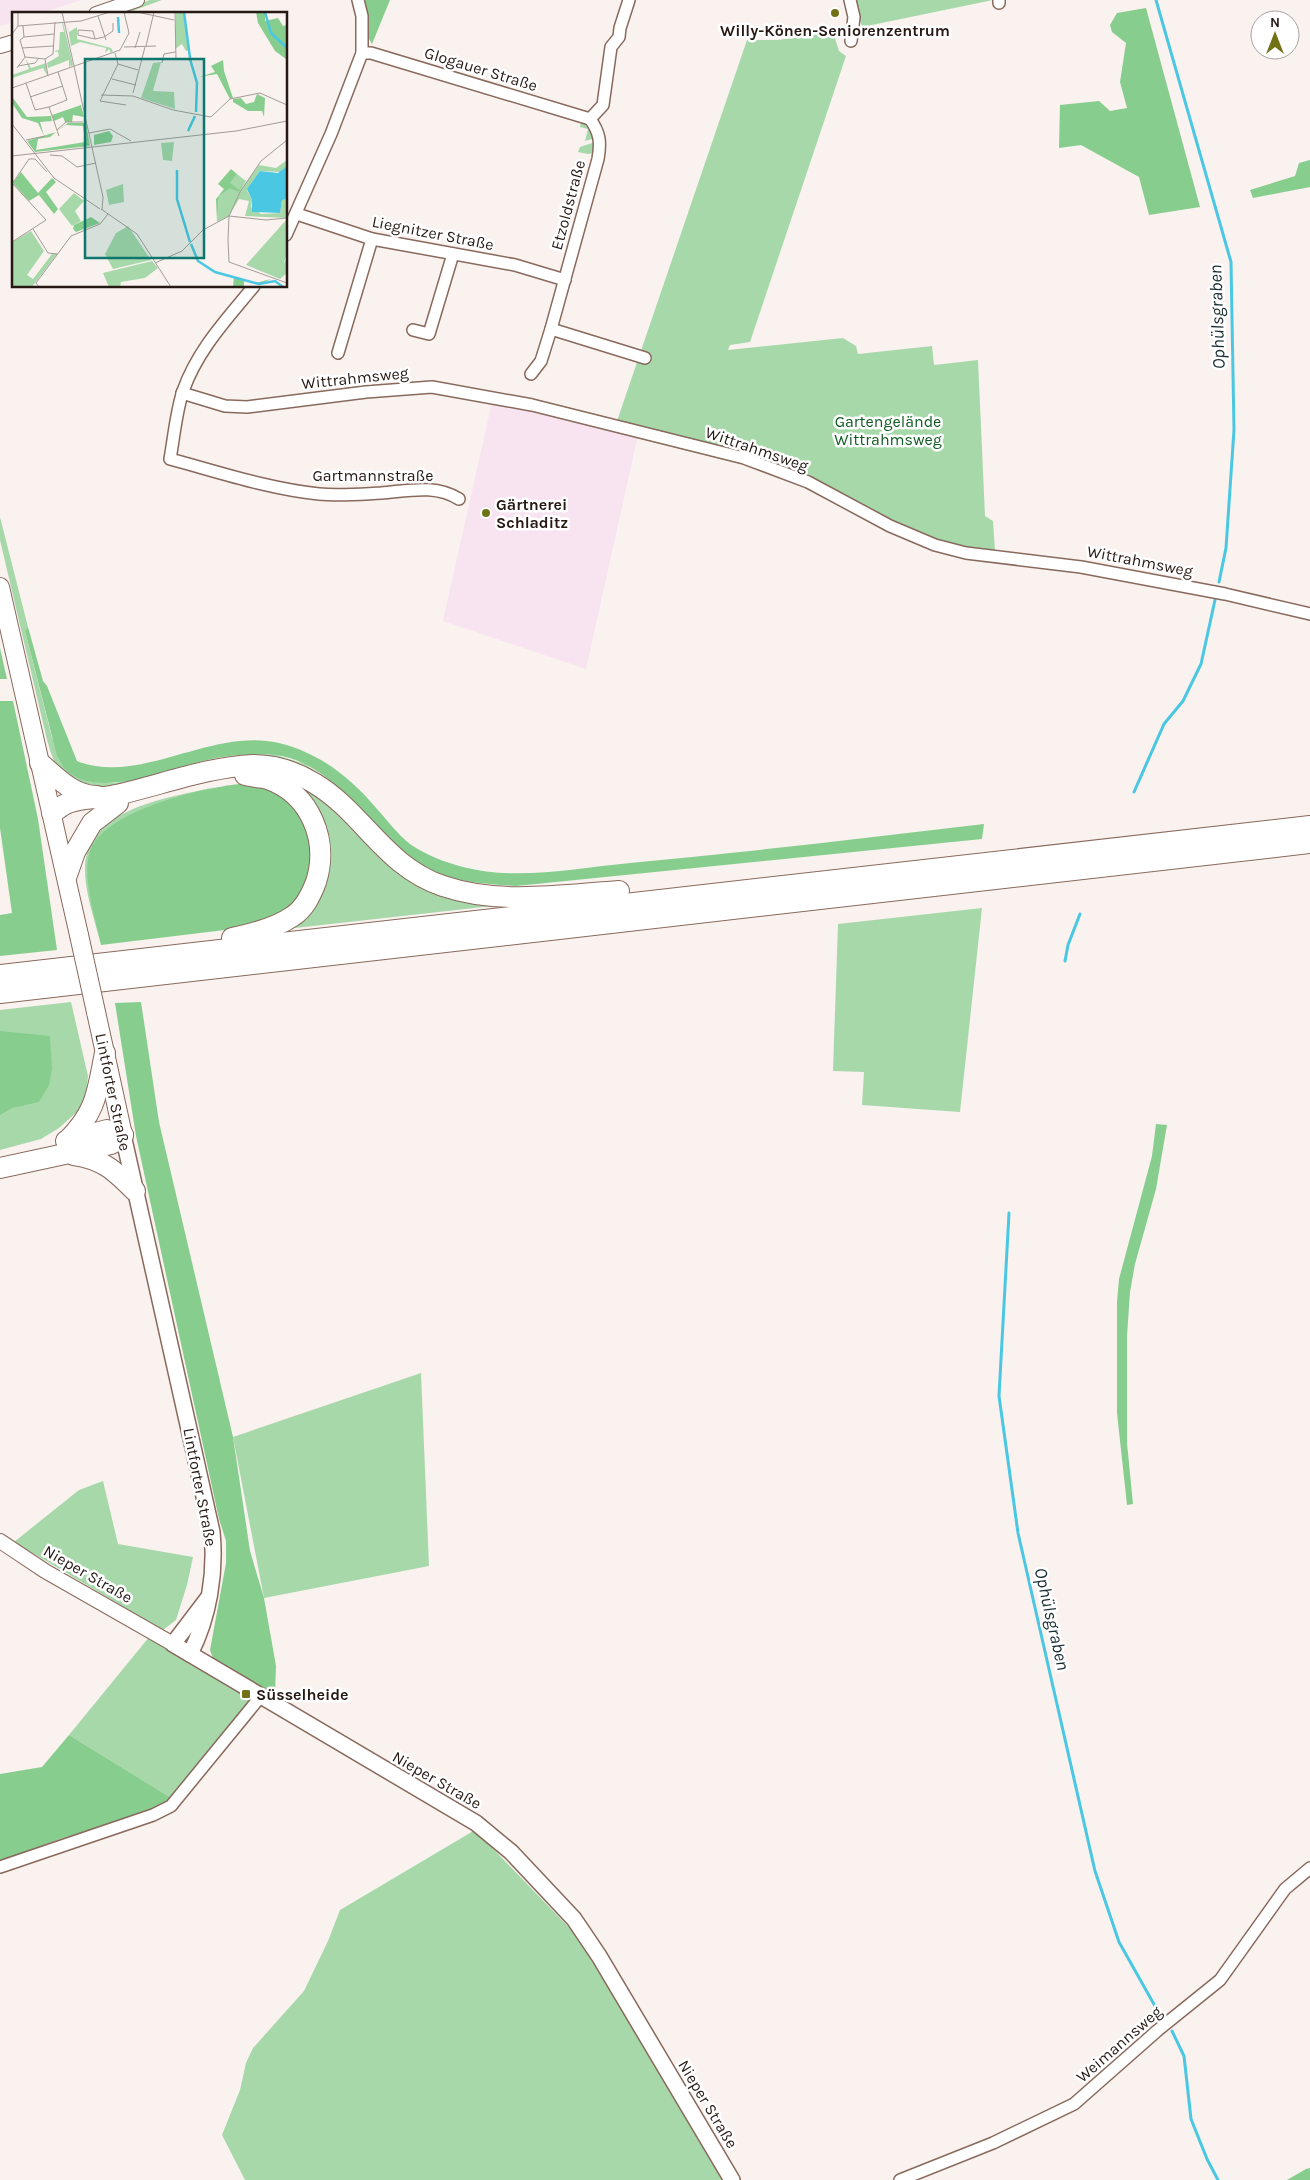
<svg xmlns="http://www.w3.org/2000/svg" width="1310" height="2180" font-family="Karla,sans-serif">
  <rect width="100%" height="100%" fill="#f9f2ef"/>
  <g fill="#f8e3f1">
    <polygon points="0,0 81,0 39,14 14,14 14,22 0,26"/>
    <polygon points="492,402 528,408 638,435 586,669 443,621"/>
  </g>
  <g fill="#a7d8aa">
    <polygon points="150,0 162,0 124,14 110,14"/>
    <polygon points="855,0 993,0 862,27"/>
    <polygon points="833,32 839,51 846,56 750,342 730,345 728,350 843,338 856,346 858,354 932,346 934,365 978,360 985,516 993,521 995,551 946,544 926,536 863,507 810,479 617,421 747,40 778,40"/>
    <polygon points="581,122 589,126 596,138 585,141 588,129 580,127"/>
    <polygon points="595,142 594,153 588,154 578,152 580,147"/>
    <path d="M0,517L28,627L25,631L52,738L76,777L93,782L115,783L209,760L247,754L276,755L305,764L330,781L354,803L308,770L108,787C92,786 72,782 60,770C53,763 50,749 47,740L0,540Z"/>
    <polygon points="255,768 312,786 382,852 501,905 277,930"/>
    <path d="M215,787L157,804L90,851L88,881L101,945C95,920 84,892 85,866C89,807 169,798 215,787Z"/>
    <polygon points="982,908 960,1112 862,1105 864,1072 833,1071 838,924"/>
    <polygon points="71,1002 88,1076 86,1093 78,1111 59,1128 41,1139 0,1150 0,1010"/>
    <polygon points="421,1373 429,1566 264,1598 233,1437"/>
    <polygon points="103,1481 118,1544 193,1557 187,1585 176,1620 163,1630 14,1542 79,1490"/>
    <polygon points="150,1636 251,1698 249,1704 173,1799 69,1735"/>
    <polygon points="475,1830 584,1943 726,2180 245,2180 222,2135 240,2090 246,2063 253,2048 304,1991 328,1941 340,1910"/>
  </g>
  <g fill="#87cd8e">
    <polygon points="365,0 390,0 372,44 369,39"/>
    <polygon points="1146,8 1200,207 1149,215 1139,177 1081,145 1059,148 1060,105 1099,101 1110,111 1127,108 1120,82 1126,43 1112,32 1110,25 1117,13"/>
    <polygon points="1310,160 1310,187 1253,198 1250,190 1295,176 1299,163"/>
    <path d="M28,627L43,681L47,686L77,761C140,786 211,727 279,743C320,753 351,778 377,809C387,820 398,835 410,844C426,855 444,862 463,867C516,881 576,868 630,863C748,852 866,838 984,824L982,839L516,886C488,884 458,883 432,870C375,843 341,763 275,755C253,753 229,755 207,760C171,769 95,801 65,769C62,766 60,760 57,756L25,631Z"/>
    <polygon points="0,648 7,679 0,679"/>
    <polygon points="0,701 13,701 38,819 57,950 0,956 0,915 12,913 0,828"/>
    <path d="M239,784L264,787L283,796L299,810L314,845L305,890L289,908L269,921L233,929L101,945C96,920 81,875 90,851C104,811 201,788 239,784Z"/>
    <polygon points="141,1002 159,1122 233,1437 250,1551 264,1598 276,1666 275,1695 214,1661 210,1650 226,1563 226,1541 219,1519 136,1136 115,1003"/>
    <polygon points="0,1031 50,1036 52,1069 49,1085 39,1102 12,1108 0,1115"/>
    <polygon points="1156,1124 1167,1125 1156,1189 1135,1264 1130,1292 1127,1336 1127,1443 1133,1504 1127,1505 1117,1413 1117,1302 1119,1279 1152,1156"/>
    <polygon points="69,1735 173,1799 152,1811 63,1838 0,1861 0,1774 42,1767"/>
    <polygon points="1310,2168 1310,2180 1287,2180 1306,2169"/>
  </g>
  <g fill="none" stroke-linecap="round" stroke-linejoin="round">
    <g stroke="#4ac7e2" stroke-width="3">
      <polyline points="1156,0 1231,262 1234,430 1226,548 1219,582"/>
      <polyline points="1134,792 1164,724 1183,701 1201,664 1215,600"/>
      <polyline points="1065,961 1068,945 1080,914"/>
      <polyline points="1009,1213 999,1396 1018,1533 1095,1871 1119,1942 1160,2015"/>
      <polyline points="1172,2031 1184,2056 1191,2119 1207,2159 1218,2180"/>
    </g>
    <defs>
      <g id="minor">
        <polyline points="850,0 854,17 851,41"/>
        <polyline points="999,0 999,3"/>
        <polyline points="362,53 371,53 590,119"/>
        <polyline points="590,119 603,105 611,47 619,37 620,28 629,0"/>
        <polyline points="297,214 372,239 515,265 565,280"/>
        <polyline points="286,235 331,134 362,53 362,16 358,0"/>
        <path d="M254,286C227,319 198,349 183,391C176,412 174,437 170,459C219,472 269,489 319,494C340,496 361,494 381,493C408,491 435,484 459,499"/>
        <polyline points="551,329 645,358"/>
        <polyline points="413,330 429,334 453,254"/>
        <polyline points="338,353 372,239"/>
        <path d="M531,374L541,361L551,329L598,159C601,142 600,133 590,119"/>
        <polyline points="182,393 225,406 247,407 366,392 432,387 532,405 744,458 808,482 890,526 935,545 966,553 1081,567 1225,594 1310,614"/>
        <polyline points="0,1867 153,1815 171,1806 261,1696"/>
        <polyline points="900,2180 993,2143 1074,2104 1158,2030 1220,1980 1285,1889 1310,1868"/>
      </g>
      <g id="tertiary">
        <polyline points="96,14 137,0"/>
        <polyline points="0,46 14,42"/>
        <polyline points="0,1541 45,1571 173,1644"/>
      </g>
      <g id="secondary">
        <path d="M123,1135L212,1532C216,1573 209,1617 190,1654"/>
        <polyline points="208,1598 173,1644 476,1823 511,1852 574,1919 599,1956 732,2180"/>
      </g>
      <g id="primary">
        <polyline points="0,587 79,935"/>
        <polyline points="96,1012 123,1135"/>
      </g>
      <g id="motorway">
        <path d="M40,763C57,778 74,796 97,796"/>
        <path d="M52,813C57,810 62,805 68,803C82,797 101,799 116,795C161,785 207,767 253,765C274,765 296,772 314,783C363,812 384,866 443,886C499,905 561,895 619,891"/>
        <polyline points="67,875 75,852 92,823 118,803"/>
        <path d="M232,938C252,934 276,928 293,916C305,908 311,895 316,882C329,841 311,794 268,779C261,777 252,777 245,775"/>
        <polyline points="0,975 1310,826"/>
        <polyline points="0,993 1310,843"/>
        <polyline points="66,1141 107,1130 123,1135"/>
        <path d="M67,1141C97,1111 97,1092 105,1053"/>
        <path d="M74,1155C103,1159 115,1171 135,1191"/>
        <polyline points="0,1168 111,1144 123,1135"/>
      </g>
    </defs>
    <use href="#minor" stroke="#89695c" stroke-width="14"/>
    <use href="#tertiary" stroke="#89695c" stroke-width="16"/>
    <use href="#secondary" stroke="#89695c" stroke-width="18"/>
    <use href="#primary" stroke="#89695c" stroke-width="20"/>
    <use href="#motorway" stroke="#89695c" stroke-width="22"/>
    <use href="#minor" stroke="#fff" stroke-width="11"/>
    <use href="#tertiary" stroke="#fff" stroke-width="14"/>
    <use href="#secondary" stroke="#fff" stroke-width="15"/>
    <use href="#primary" stroke="#fff" stroke-width="18"/>
    <use href="#motorway" stroke="#fff" stroke-width="20"/>
    <defs>
      <polyline id="primary-bridge" points="79,935 96,1012"/>
    </defs>
    <use href="#primary-bridge" stroke="#89695c" stroke-width="20" stroke-linecap="butt"/>
    <use href="#primary-bridge" stroke="#fff" stroke-width="18"/>
  </g>
  <g fill="#717115" stroke="#fff" stroke-width="2">
    <circle cx="835" cy="13" r="5"/>
    <circle cx="486" cy="513" r="5"/>
    <rect x="241" y="1689" width="10" height="10" rx="2.5"/>
  </g>
  <g text-anchor="middle" dominant-baseline="central" stroke-width="5" stroke-linejoin="round" paint-order="stroke">
    <g font-size="16" font-weight="bold" fill="#261914" stroke="#fff" text-anchor="start">
      <text x="835" y="30" text-anchor="middle">Willy-Könen-Seniorenzentrum</text>
      <text x="496" y="504">Gärtnerei<tspan x="496" dy="18">Schladitz</tspan></text>
      <text x="256" y="1694">Süsselheide</text>
    </g>
    <g font-size="16" fill="#261914" stroke="#fff">
      <text transform="translate(481 69) rotate(17)">Glogauer Straße</text>
      <text transform="translate(568 205) rotate(-75)">Etzoldstraße</text>
      <text transform="translate(433 233) rotate(11)">Liegnitzer Straße</text>
      <text transform="translate(355 378) rotate(-6)">Wittrahmsweg</text>
      <text transform="translate(757 449) rotate(19)">Wittrahmsweg</text>
      <text x="373" y="475">Gartmannstraße</text>
      <text transform="translate(1140 561) rotate(11)">Wittrahmsweg</text>
      <text transform="translate(113 1092) rotate(78)">Lintforter Straße</text>
      <text transform="translate(200 1487) rotate(79)">Lintforter Straße</text>
      <text transform="translate(88 1574) rotate(30)">Nieper Straße</text>
      <text transform="translate(437 1780) rotate(30)">Nieper Straße</text>
      <text transform="translate(1119 2044) rotate(-41)">Weimannsweg</text>
      <text transform="translate(708 2104) rotate(59)">Nieper Straße</text>
    </g>
    <g font-size="16" fill="#115c22" stroke="#fff">
      <text x="888" y="421">Gartengelände<tspan x="888" dy="18">Wittrahmsweg</tspan></text>
    </g>
    <g font-size="18" font-style="italic" fill="#192e33" stroke="#fff">
      <text transform="translate(1217 317) rotate(-92)">Ophülsgraben</text>
      <text transform="translate(1052 1619) rotate(77)">Ophülsgraben</text>
    </g>
  </g>
  <g transform="translate(12 12)">
    <rect width="275" height="275" fill="#f9f2ef"/>
    <path d="M164,0H172L177,38L174,39L170,32L163,37ZM55,10L57,20L65,15V27L99,36L101,39L99,41L97,37L93,41L94,36L68,30L59,34ZM50,11H51L61,53L57,55V48L36,56L35,51L47,44L46,40L42,39L47,38L48,20H52ZM13,46L19,56L34,51L35,63L31,56L0,66V63L17,57ZM149,50L141,79L162,80L163,97L129,86L141,51ZM162,130L160,149L151,148L149,131ZM275,148V154L268,160L248,159L235,178L240,188L239,195L249,202L268,201L270,188L275,187V206L233,204L237,189L227,187L217,204L205,210L207,184L218,175L227,180L247,153L264,156ZM225,162L234,169L227,179L217,171ZM111,172L112,190L97,193L94,178ZM62,181L72,189L63,199L69,209L60,214L47,197ZM275,207V241L272,251L275,247V261L268,267L234,253ZM116,214L139,248L101,257L93,242L104,221ZM19,219L32,239L15,263L21,267L40,242H45L20,275H0V230ZM140,249L146,256L133,266L109,270L108,275H97L91,261Z" fill="#a7d8aa"/>
    <path d="M244,0H253V9L266,6L271,14L275,13L274,47L263,39L246,11ZM211,48L212,59L221,86L218,87L205,62L187,65L203,60L199,54ZM245,82L253,86L252,105L250,99H236L221,90V87L229,86L234,92L242,90ZM1,86L15,105L39,104L40,109L28,110L32,124L26,111L10,106L0,91ZM69,93L72,105L61,103L60,110H53L51,105L42,109L40,103ZM56,111H74L78,134L23,140L15,129L44,120L38,125L26,127L24,138L73,130L71,114L54,113L45,119ZM97,119L101,124L99,130L82,133V123ZM219,157L225,162L218,171L227,178L234,169L227,180L218,176L207,184L205,210L204,187L212,177L206,172ZM9,160L26,181L40,166L44,170L34,180L46,197L42,202L27,183L17,189L1,171ZM79,205L88,211L64,220L61,217L62,213ZM222,265L244,271L259,267L249,272L232,268V275H221Z" fill="#87cd8e"/>
    <path d="M275,154V187L270,188L268,201L240,200V188L235,177L248,159L266,161Z" fill="#4ac7e2"/>
    <path fill="none" stroke="#4ac7e2" stroke-width="2.5" d="M172,0L178,46M253,0L259,21L275,36M106,5L107,21M178,47L185,71L184,100M176,119L183,104M165,158V187L178,230M179,232L186,249L203,260L247,272L263,269L271,275"/>
    <path fill="none" stroke="#a59b97" stroke-width="1" d="M50,0L91,185L90,198M125,0L162,8M163,0L164,47M86,4L94,28M6,14L69,9L98,0M11,14L12,25L8,28L13,45M0,22L6,14V0M12,25L42,22M92,25L101,19V11M83,27L81,19L66,18V23L83,27L92,25M134,34L142,0M112,35L144,34M10,36L41,34M123,36L128,20M103,41L106,52L88,89L114,93M33,47L41,42L43,10M150,51L152,42L163,40M106,52L126,58M6,54L23,51L27,46M5,56L13,45L33,47L36,64M100,67L124,73M14,71L23,98L37,95L55,88L46,60M0,76L108,38L117,21L112,0M121,81L133,35M89,83L121,84L161,98L199,105L218,87L248,81L275,93M18,85L51,74M37,95L47,124M0,112L42,166L88,197M45,118L54,110H71M77,121L98,117L119,129M14,128L33,124M38,143L50,144L65,155L84,151M0,144L224,119L275,109M0,172L17,147H23L35,160M89,197L125,222L159,275M275,206L254,208L217,204L216,228L217,250L275,271M21,217L36,241L46,242M0,230L34,208L0,171M143,251L170,239L191,218L217,204L228,180L249,149L275,128M27,275L24,271L59,224L88,212L96,202"/>
    <path fill="#0f766e" fill-opacity="0.15" stroke="#0f766e" stroke-width="2.5" d="M73,47H192V246H73Z"/>
    <rect width="275" height="275" fill="none" stroke="#261914" stroke-width="2.5"/>
  </g>
  <g transform="translate(1275 35)"><circle r="24" fill="#ffffff" stroke="#a8a3a1"/>
  <path d="M0-4L9 19L0 12L-9 19Z" fill="#717115"/>
  <text y="-8" font-size="14" font-weight="bold" text-anchor="middle" fill="#261914">N</text>
  </g>
</svg>
